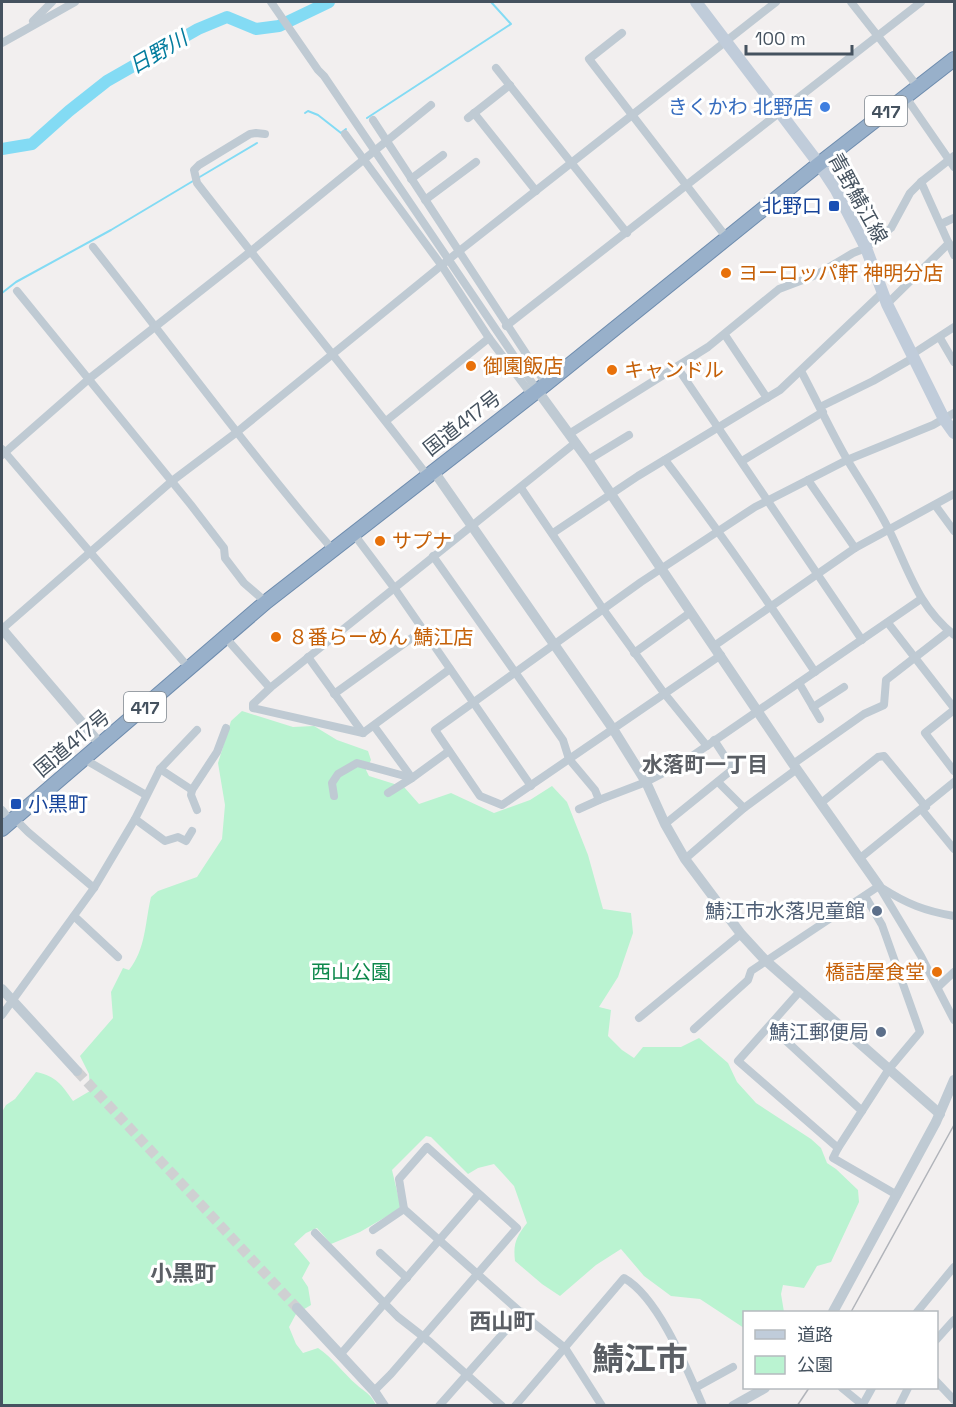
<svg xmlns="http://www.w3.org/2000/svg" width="956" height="1407" font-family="'Space Grotesk','Noto Sans JP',sans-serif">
  <rect width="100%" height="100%" fill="#f2efef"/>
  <path fill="#baf3d1" d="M242,711L293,727L314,726L337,740L368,751L371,760L366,770L369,776L404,787L419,804L451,793L494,813L530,800L552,786L567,802L588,855L603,909L631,913L633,933L618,977L599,1007L611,1010L608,1036L622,1050L634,1058L643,1047H681L699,1038L728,1063L737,1082L756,1103L811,1139L821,1148L827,1163L836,1169L858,1190L859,1202L831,1262L817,1266L804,1288L783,1285L781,1294L784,1312H744V1328L700,1299L671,1296L644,1276L621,1249L596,1265L560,1296L542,1284L515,1261C513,1244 516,1237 527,1223L514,1186L494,1164L478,1168L468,1174L431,1137L426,1136L392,1170L401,1208L360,1232L331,1244L317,1228L306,1233L294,1244L310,1263L302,1278L308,1287L311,1305L296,1314L289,1327L296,1344L303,1353L318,1348C333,1358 343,1373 357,1385C366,1393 370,1393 376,1405L2,1406V1112L6,1105L15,1099L36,1072C56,1076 62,1085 73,1101L90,1091L89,1074L80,1056L113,1018L111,992L123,968L129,970C146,949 145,922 151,897L158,891L197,877L222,839L225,805L218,763L231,721Z"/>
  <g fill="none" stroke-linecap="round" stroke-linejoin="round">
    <g stroke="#83dbf4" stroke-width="2">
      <polyline points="305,113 308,111 318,115 341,133 346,129"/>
      <polyline points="367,118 511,24 491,2"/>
      <polyline points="198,178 257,143"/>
      <polyline points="2,293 16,282 111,230 193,181"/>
    </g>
    <polyline stroke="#83dbf4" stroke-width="12" points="2,149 32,144 69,111 107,81 198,29 227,17 256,29 279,26 329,2"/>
    <polyline stroke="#cfd0d2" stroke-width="10" stroke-dasharray="10 5" stroke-linecap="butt" points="77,1071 297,1308"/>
    <defs>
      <polyline id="trunk" points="2,829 266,602 546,384 819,164 954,59"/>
    </defs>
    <use href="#trunk" stroke="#6e8cae" stroke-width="16"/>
    <g stroke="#bfcad3" stroke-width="8">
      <polyline points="271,2 318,70 324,76 537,390"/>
      <polyline points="851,2 918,87"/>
      <polyline points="33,21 52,2"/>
      <polyline points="622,33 589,59 727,238"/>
      <polyline points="2,43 75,2"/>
      <polyline points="496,68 627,233"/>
      <polyline points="905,96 954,167"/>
      <polyline points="474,113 536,191"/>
      <polyline points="468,118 510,85"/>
      <polyline points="373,120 546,384"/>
      <path d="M265,134L256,133L250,134L199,165L194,170L197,183C273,281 352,377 427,475"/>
      <polyline points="345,134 442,266 489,338 531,394"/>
      <polyline points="954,156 921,182 954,255"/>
      <polyline points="411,179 443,155"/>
      <polyline points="425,200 476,162"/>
      <polyline points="941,224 954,218"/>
      <path d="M93,247C173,348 249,452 333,550"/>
      <polyline points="17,291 191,505 224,548 225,558 244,583 266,602"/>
      <polyline points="887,304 949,243"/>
      <polyline points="506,326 921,2"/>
      <polyline points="725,335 767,398"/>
      <polyline points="940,338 954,362"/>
      <polyline points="911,355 954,327"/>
      <polyline points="677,367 862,640"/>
      <path d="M801,371C817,401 831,432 848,461C862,484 878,507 890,532C909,571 918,606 954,635"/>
      <polyline points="820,407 873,381 913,358"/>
      <polyline points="386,421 489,338"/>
      <polyline points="569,434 708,347 779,289 816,275 853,253 866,248 891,228 910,193 921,182"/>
      <polyline points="2,449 189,668"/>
      <polyline points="2,455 90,378 250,252 431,105"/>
      <polyline points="588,460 629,435"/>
      <path d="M665,460C718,529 767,600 815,672"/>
      <polyline points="742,461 823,412"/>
      <polyline points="808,480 855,548"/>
      <polyline points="521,488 603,609 664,693 707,746"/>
      <polyline points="935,505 954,531"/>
      <polyline points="353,533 395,589 531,786"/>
      <polyline points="553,533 638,476 780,390 882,293"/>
      <polyline points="433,556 563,740 569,759 595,790 599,800 646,782 679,765 921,599"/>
      <polyline points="888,623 954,708"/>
      <polyline points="2,629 172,481 237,432 458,252 776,2"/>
      <polyline points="225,637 270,688 575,443"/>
      <polyline points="714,646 855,548 954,494"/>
      <polyline points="634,653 691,612"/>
      <polyline points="721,655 502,805 480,796 435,730 641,582 755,507 847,460 933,425 954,413"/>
      <polyline points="308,657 363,733 450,669"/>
      <polyline points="799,683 820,719"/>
      <polyline points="270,688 253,704 253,708 363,733"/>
      <polyline points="334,694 423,630"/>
      <polyline points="813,707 844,687"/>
      <polyline points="954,710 925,733 954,771"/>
      <polyline points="374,726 412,778 449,751"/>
      <polyline points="84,759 146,795"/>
      <polyline points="793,764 864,714 884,705 886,680 949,631"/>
      <polyline points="160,769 192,790 217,752 226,728"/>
      <polyline points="718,782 744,808"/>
      <polyline points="192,790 191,795 197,810"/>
      <polyline points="334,796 332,783 338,774 357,763 412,778 388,793"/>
      <polyline points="821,803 878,757 884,756 926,807"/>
      <polyline points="579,809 599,800"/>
      <polyline points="2,810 11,821"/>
      <polyline points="922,810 954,849"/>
      <polyline points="14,818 28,832 94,888"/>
      <polyline points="135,819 165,841 178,837 186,841 192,831"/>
      <polyline points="665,824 733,769 714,740"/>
      <polyline points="685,859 744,808 797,769"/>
      <polyline points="859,859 954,782"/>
      <polyline points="879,886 921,956 954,1020"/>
      <path d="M882,888C907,904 925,911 954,916"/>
      <polyline points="865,896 882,925 920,1032 889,1069 838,1148 833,1158 897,1195"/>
      <polyline points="74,916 118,957"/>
      <polyline points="938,987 954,972"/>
      <polyline points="800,991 738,1061 838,1148"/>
      <polyline points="2,1015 94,888 135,819 160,769 197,730"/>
      <polyline points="639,1018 741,934"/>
      <polyline points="770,1026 862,1111"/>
      <polyline points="694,1029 748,980 751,971 879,886"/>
      <polyline points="404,1209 526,1317 565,1348 602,1406"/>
      <polyline points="373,1230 404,1209 399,1179 427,1147 517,1228 391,1374 374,1391"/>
      <polyline points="315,1233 398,1317 430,1342 502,1406"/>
      <polyline points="380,1253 407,1278"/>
      <polyline points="917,1312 954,1267"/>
      <polyline points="936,1340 954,1320"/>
      <polyline points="340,1355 478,1195"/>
      <polyline points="936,1381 954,1400"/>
      <polyline points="695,1388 733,1367"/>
      <polyline points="842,1388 864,1406"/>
      <polyline points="439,1406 522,1312"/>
      <path d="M515,1406L624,1278C659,1298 687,1369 703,1406"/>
      <polyline points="862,1406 872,1388"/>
      <polyline points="899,1406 908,1388"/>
    </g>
    <g stroke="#bfcad3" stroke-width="10">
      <polyline points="537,390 588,460 793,764 879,886"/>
      <polyline points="433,470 613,729 646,782 665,824 685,859 741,934 765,960 940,1114"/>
      <polyline points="2,629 101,745"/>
      <polyline points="2,989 77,1071"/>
      <polyline points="297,1308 374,1391 384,1406"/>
      <polyline points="833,1312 936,1122 954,1080"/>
      <polyline points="733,1406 765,1388"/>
    </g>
    <polyline stroke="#c0ccda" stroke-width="12" points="696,2 819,164 836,190 866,248 887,304 944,419 954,433"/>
    <use href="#trunk" stroke="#98b0ca" stroke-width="14"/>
    <g stroke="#b1b4ba" stroke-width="1.5">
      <polyline points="851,1312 954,1125"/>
      <polyline points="797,1406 809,1388"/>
    </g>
  </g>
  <circle fill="#3f7fe0" stroke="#fff" stroke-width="2" cx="825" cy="107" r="6"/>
  <g fill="#1a4fb4" stroke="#fff" stroke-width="2">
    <rect x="828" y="200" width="12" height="12" rx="3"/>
    <rect x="10" y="798" width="12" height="12" rx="3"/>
  </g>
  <g fill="#e8710a" stroke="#fff" stroke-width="2">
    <circle cx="726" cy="273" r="6"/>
    <circle cx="471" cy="366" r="6"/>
    <circle cx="612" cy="370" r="6"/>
    <circle cx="380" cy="541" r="6"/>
    <circle cx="276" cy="637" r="6"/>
    <circle cx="937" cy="972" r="6"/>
  </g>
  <g fill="#5c6f8a" stroke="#fff" stroke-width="2">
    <circle cx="877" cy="911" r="6"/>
    <circle cx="881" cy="1032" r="6"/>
  </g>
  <g text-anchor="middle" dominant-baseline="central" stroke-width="6" stroke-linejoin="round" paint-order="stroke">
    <g fill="#fff" stroke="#7d868f" stroke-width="1.5">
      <rect x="865" y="96" width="42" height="30" rx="4.5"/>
      <rect x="124" y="692" width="42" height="30" rx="4.5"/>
    </g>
    <g font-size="18" font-weight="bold" fill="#45525f">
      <text x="886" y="111">417</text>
      <text x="145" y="707">417</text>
    </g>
    <g font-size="20" fill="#366cbe" stroke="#fff" text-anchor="end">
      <text x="813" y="107">きくかわ 北野店</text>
    </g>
    <g font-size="20" fill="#45525f" stroke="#fff">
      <text transform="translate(858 198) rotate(61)">青野鯖江線</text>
      <text transform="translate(462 423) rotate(-38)">国道417号</text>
      <text transform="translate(72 743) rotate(-40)">国道417号</text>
    </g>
    <g font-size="20" fill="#164399" stroke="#fff" text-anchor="end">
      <text x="822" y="206">北野口</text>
      <text x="28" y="804" text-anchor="start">小黒町</text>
    </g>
    <g font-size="20" fill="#c56008" stroke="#fff" text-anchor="start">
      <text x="738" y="273">ヨーロッパ軒 神明分店</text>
      <text x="483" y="366">御園飯店</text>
      <text x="624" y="370">キャンドル</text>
      <text x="392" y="541">サプナ</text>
      <text x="288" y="637">８番らーめん 鯖江店</text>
      <text x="925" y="972" text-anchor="end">橋詰屋食堂</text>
    </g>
    <g font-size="20" fill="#4e5e75" stroke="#fff" text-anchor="end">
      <text x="865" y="911">鯖江市水落児童館</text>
      <text x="869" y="1032">鯖江郵便局</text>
    </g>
    <g font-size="20" fill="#0e884c" stroke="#fff">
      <text x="351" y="972">西山公園</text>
    </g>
    <g font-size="21" font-style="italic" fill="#037c9e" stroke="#fff">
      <text transform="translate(158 52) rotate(-30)">日野川</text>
    </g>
    <g font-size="21" font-weight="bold" fill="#5b5f65" stroke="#fff">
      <text x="705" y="764">水落町一丁目</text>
    </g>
    <g font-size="22" font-weight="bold" fill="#5b5f65" stroke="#fff">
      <text x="183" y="1273">小黒町</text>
      <text x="502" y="1321">西山町</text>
    </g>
    <g font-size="32" font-weight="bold" fill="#5b5f65" stroke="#fff">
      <text x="640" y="1359">鯖江市</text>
    </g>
  </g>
  <rect width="956" height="1407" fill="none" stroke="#45525f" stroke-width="6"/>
  <rect x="743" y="1311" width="195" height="78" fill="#ffffff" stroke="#b5babf" stroke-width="1.5"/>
  <rect x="755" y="1330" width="30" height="9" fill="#c0ccda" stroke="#b5babf" stroke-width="1.5"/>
  <text x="797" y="1341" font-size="18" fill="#45525f">道路</text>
  <rect x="755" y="1356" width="30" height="18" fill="#baf3d1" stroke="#b5babf" stroke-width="1.5"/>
  <text x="797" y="1371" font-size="18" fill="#45525f">公園</text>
  <path d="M746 45v9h106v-9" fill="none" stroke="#45525f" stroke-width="3"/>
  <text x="755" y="45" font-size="18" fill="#45525f" stroke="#ffffff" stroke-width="4.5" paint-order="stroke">100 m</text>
</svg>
